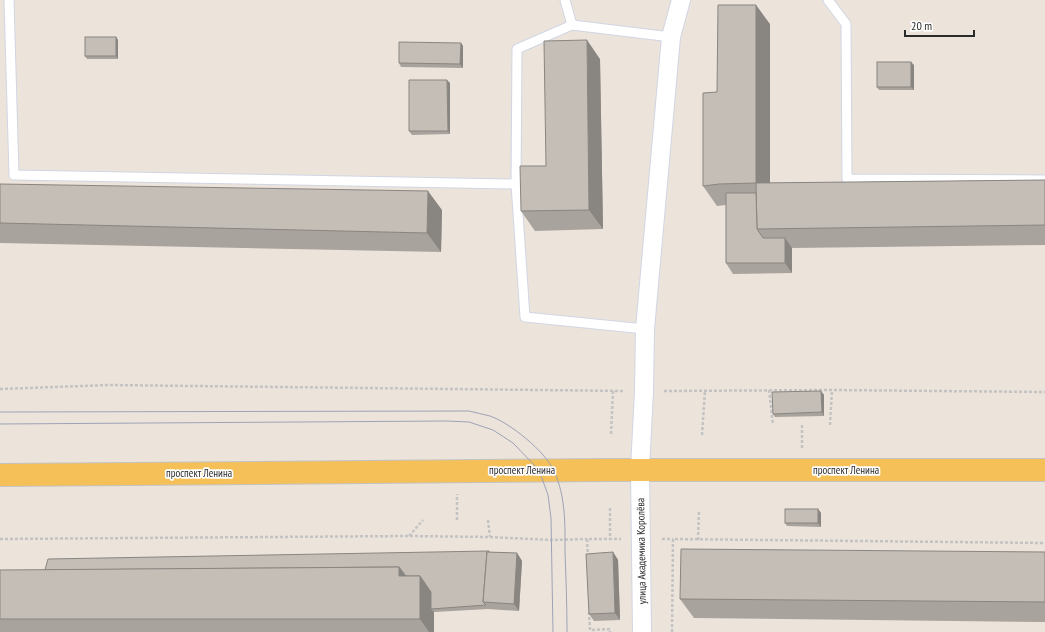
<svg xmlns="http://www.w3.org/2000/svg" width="1045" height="632" font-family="'PT Sans Narrow',sans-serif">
  <rect width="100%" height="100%" fill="#ece3db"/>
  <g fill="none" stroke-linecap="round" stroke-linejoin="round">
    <defs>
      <g id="service">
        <polyline points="9,0 14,175 516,184"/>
        <polyline points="565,0 572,25"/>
        <polyline points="828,0 846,24 847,179 1045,180"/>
        <polyline points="645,329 525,317 516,184 517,49 572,25 671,37"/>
      </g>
      <polyline id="minor" points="642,632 640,469 644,391 645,329 671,37 681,0"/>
      <polyline id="primary" points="0,475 610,470 1045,470"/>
    </defs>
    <use href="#service" stroke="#d0d6e3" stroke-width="11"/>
    <use href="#minor" stroke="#d0d6e3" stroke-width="20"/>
    <use href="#primary" stroke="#c3c3c3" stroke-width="24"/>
    <g stroke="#c3c3c3" stroke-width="2.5" stroke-dasharray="3 2" stroke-linecap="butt">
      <polyline points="0,389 109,385 625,391"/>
      <polyline points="769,390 773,425"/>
      <polyline points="664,391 832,390 1045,392"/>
      <polyline points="802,425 802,449"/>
      <polyline points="830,425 832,390"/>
      <polyline points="611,434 613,391"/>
      <polyline points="702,435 705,391"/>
      <polyline points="610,508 610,539"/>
      <polyline points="457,520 457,494"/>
      <polyline points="488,520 490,537"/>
      <polyline points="409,536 423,520"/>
      <polyline points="0,539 408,536 490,537 551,540 587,539"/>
      <polyline points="662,539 673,539"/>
      <polyline points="698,540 699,510"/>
      <polyline points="588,557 587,539 621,539"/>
      <polyline points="589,612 590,630 610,629 610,632"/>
      <polyline points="672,632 673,539 1045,543"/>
    </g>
    <use href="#service" stroke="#fff" stroke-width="9"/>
    <use href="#minor" stroke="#fff" stroke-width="18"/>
    <use href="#primary" stroke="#f5c057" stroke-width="22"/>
    <g stroke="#9da3b5" stroke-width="1">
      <path d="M0,412L469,411C476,413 483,414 490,416C510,423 545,451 554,471C566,497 565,525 565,552C566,579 567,605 567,632"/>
      <polyline points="0,424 446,421 469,422 493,430 513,443 539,470 548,495 551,518 553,632"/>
    </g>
  </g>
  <g fill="#a9a39d">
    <polygon points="770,24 770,183 1045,180 1045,245 792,248 792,273 733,274 726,263 726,205 717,206 703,186 717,92"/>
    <polygon points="116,37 118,40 118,59 87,59 85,56"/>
    <polygon points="461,43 463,46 463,68 401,67 399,63"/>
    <polygon points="600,59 603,229 535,231 521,211 546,166"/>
    <polygon points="914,65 914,90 879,90 877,87"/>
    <polygon points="450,83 450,134 412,135 409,131"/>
    <polygon points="0,184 442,210 441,252 0,243"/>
    <polygon points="821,391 824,395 824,416 775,417 773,414"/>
    <polygon points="818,509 821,513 821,527 787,526 785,523"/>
    <polygon points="489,552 517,553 522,561 519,611 488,609 434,612 434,632 0,632 0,570 45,570"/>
    <polygon points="613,552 618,560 620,620 594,621 589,614"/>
    <polygon points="1045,552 1045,622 694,618 680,599"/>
  </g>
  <g fill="#898580">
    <polygon points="756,5 770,24 770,203 756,183"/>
    <polygon points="116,37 118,40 118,59 116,56"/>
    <polygon points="587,40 600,59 603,229 589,210"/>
    <polygon points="461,43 463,46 463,68 460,64"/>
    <polygon points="911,62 914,65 914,90 911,87"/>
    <polygon points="447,80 450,83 450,134 448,131"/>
    <polygon points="428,191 442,210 441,252 427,233"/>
    <polygon points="785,238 792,248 792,273 785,263"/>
    <polygon points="821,391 824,395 824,416 822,412"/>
    <polygon points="818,509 821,513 821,527 818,523"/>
    <polygon points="613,552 618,560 620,620 615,613"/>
    <polygon points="517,553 522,561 519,611 514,604"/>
    <polygon points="399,567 413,587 399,576"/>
    <polygon points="420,576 434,596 431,609 434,612 434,632 429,632 420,619"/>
  </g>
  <g fill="#c4beb7" stroke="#898580">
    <polygon points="718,5 756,5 756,183 719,184 703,186 703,93 717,92"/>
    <rect x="85" y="37" width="31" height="19"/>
    <polygon points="587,40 589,210 521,211 520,166 546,166 544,41"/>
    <polygon points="399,42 461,43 460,64 399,63"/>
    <rect x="877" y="62" width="34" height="25"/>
    <polygon points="409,80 447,80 448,131 409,131"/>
    <polygon points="1045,180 1045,225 757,229 756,183"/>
    <polygon points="0,184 428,191 427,233 0,223"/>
    <polygon points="726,193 756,193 757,229 763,238 785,238 785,263 726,263"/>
    <polygon points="821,391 822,412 773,414 772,392"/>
    <rect x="785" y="509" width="33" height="14"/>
    <polygon points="681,549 1045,552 1045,602 680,599"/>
    <polygon points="489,551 489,552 487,552 483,602 486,605 431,609 431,592 420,576 406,576 399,567 45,570 48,559"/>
    <polygon points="487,552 517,553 514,604 483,602"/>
    <polygon points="613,552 615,613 589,614 586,554"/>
    <polygon points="399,567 399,576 420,576 420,619 0,619 0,570"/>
  </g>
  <g text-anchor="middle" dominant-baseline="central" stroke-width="3.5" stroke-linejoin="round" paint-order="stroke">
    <g font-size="11" fill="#2a2a2a" stroke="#fff">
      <text x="522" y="470">проспект Ленина</text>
      <text x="846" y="470">проспект Ленина</text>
      <text x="199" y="473">проспект Ленина</text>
      <text transform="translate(641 551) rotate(-91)">улица Академика Королёва</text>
    </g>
  </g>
  <path d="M905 30v6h69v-6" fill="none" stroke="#2a2a2a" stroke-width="2"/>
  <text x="911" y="30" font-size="12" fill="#2a2a2a" stroke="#ffffff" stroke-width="3" paint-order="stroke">20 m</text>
</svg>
